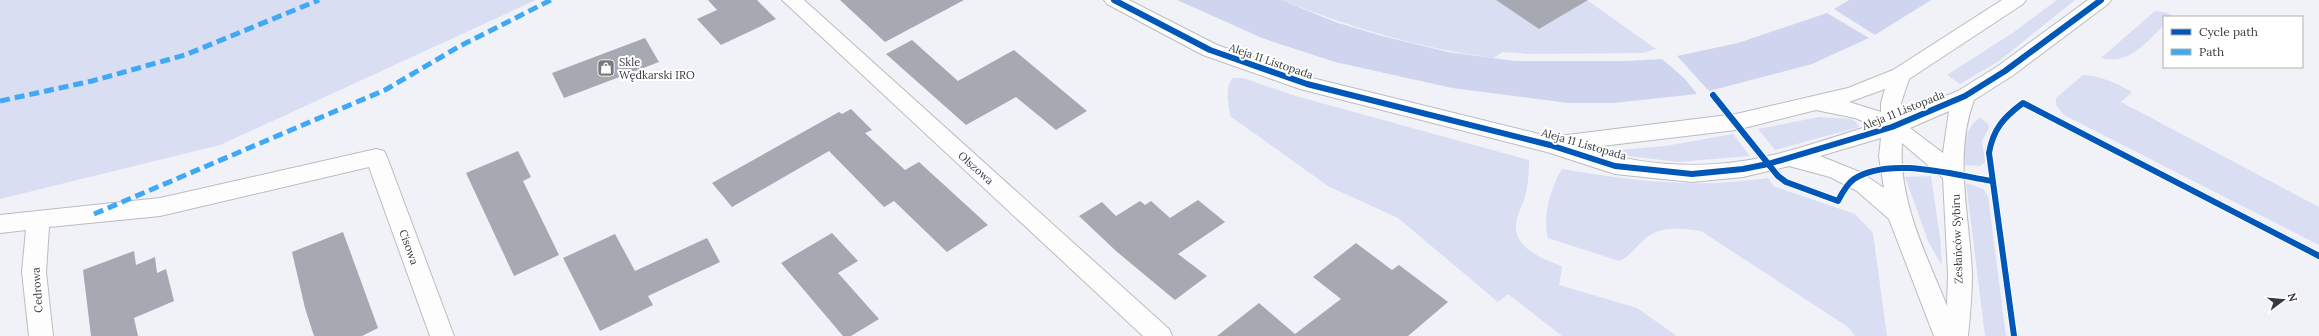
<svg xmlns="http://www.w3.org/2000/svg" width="2319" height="336" font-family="Lora,serif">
  <rect width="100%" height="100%" fill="#f0f2f8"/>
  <g fill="#dadef2">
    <polygon points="0,0 536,0 220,145 0,199"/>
    <path d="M1282,0H1496L1539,29L1587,0L1656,49L1643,53L1528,54L1503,52L1493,58C1420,48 1351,28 1282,0Z"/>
    <polygon points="2057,0 2075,0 1999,61 1960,84 1947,75 2014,32"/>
    <path d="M2155,11L2167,13L2173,16L2164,17V25C2145,43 2130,65 2101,58Z"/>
    <path d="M2083,75C2101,76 2117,83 2132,92L2121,102L2319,207V245L2064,115L2056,105V98Z"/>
    <path d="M1233,78H1243L1292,95L1529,160C1529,174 1528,187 1524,200C1521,208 1516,217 1516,226C1515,249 1545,260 1562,266L1559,285L1637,308L1677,336H1562L1508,294L1498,302L1398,218L1328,186L1230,116C1229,103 1224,88 1233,78Z"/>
    <polygon points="1819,117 1851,119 1855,121 1859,127 1775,150 1758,129"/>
    <path d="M1979,118H1981L1988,124L1989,128L1982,141L1985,162L1981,166L1965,165C1966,146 1962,132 1979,118Z"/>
    <polygon points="1733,134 1750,156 1677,162 1613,154 1618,150 1665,146"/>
    <path d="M1562,169C1634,181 1695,189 1768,178L1773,186L1855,214L1873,233L1887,336H1855L1848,327L1701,231C1686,229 1665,226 1652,234C1639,241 1632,256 1619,261L1548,238C1542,217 1551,187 1562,169Z"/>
    <polygon points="1931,176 1940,238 1942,266 1928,241 1905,177"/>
    <polygon points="1966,183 1983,189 1988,196 2006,336 1985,336"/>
  </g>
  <g fill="#d0d5ef">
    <polygon points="1177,0 1282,0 1335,22 1382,36 1448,52 1515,61 1626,61 1662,59 1684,78 1697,94 1613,103 1568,103 1452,88 1335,62 1262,38"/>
    <polygon points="1849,0 1931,0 1875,35 1834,9"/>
    <polygon points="1827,13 1869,38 1812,64 1709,91 1677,56 1738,43"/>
  </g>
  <g fill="#a6a8b2">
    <polygon points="708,0 757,0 776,19 721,45 697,19 717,10"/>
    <polygon points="840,0 964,0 885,42"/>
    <polygon points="1496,0 1588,0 1539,29"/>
    <polygon points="645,38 659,62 564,98 552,73"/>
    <polygon points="912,40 958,81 1014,50 1087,111 1056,130 1016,97 966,125 886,54"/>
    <polygon points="851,109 872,130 865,133 905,170 919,162 988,225 947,252 894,201 884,207 829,151 732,207 712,183 839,112 842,114"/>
    <polygon points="518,151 531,177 523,181 559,255 514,276 466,173"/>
    <polygon points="1198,200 1225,222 1178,254 1207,276 1175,300 1116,251 1079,216 1102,202 1116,216 1140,201 1145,205 1151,201 1170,218"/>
    <polygon points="343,232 378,328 362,336 314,336 305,308 292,252"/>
    <polygon points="832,233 858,261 838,273 879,319 851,336 843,336 781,263"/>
    <polygon points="615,234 635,271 707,238 720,262 648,296 653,305 600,331 563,258"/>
    <polygon points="1356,243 1392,270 1399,265 1448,302 1408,336 1217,336 1259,303 1295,334 1341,299 1313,277"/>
    <polygon points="134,251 136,265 155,257 157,273 166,269 174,301 134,318 138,336 91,336 83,270"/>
  </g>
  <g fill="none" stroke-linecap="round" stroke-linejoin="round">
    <defs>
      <g id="street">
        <polygon points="782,0 804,0 1169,329 1172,336 1143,336"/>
        <polygon points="376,149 384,151 387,157 454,336 430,336 369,167 160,216 49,227 46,272 53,336 29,336 22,272 26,230 0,233 0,215 160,198"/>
      </g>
      <path id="secondary" d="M1104,0H1129L1217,45L1312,78L1551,137L1736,114L1848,88L1893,70L2002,0H2026L2023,4L1909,79L1901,103L1902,114L1958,91L1998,66L2088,0H2111L2108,4L2012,76L1974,100C1953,156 1970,218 1972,275C1972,295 1970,316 1968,336H1934L1889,219L1857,191L1830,177L1789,166L1743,177L1692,182L1615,174L1547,152L1300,89L1203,55L1107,4ZM1885,89L1881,103V112L1849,102ZM1816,110L1855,118L1872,125C1830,138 1787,154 1743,161C1690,169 1635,164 1585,148L1736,130ZM1949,111L1943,153L1910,128ZM1881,138L1879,157L1884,188L1860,172L1820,156ZM1902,143L1943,178L1948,275L1947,306C1926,254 1898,201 1902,143Z"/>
    </defs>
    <use href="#street" stroke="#bbbcc1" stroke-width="2"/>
    <use href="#secondary" stroke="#bbbcc1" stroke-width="2"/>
    <use href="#street" fill="#fdfdfe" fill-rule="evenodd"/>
    <use href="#secondary" fill="#fdfdfe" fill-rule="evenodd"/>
    <g stroke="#3fa9f5" stroke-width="5" stroke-dasharray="10 5" stroke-linecap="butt">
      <polyline points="0,101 92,81 185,55 319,0"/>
      <polyline points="94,214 385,90 460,46 551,0"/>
    </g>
    <defs>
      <g id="cycleway">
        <polyline points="1114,0 1210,50 1307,84 1550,145 1615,166 1692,174 1743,169 1768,164 1892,127 1965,96 2005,71 2101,0"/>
        <path d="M1713,95L1778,176L1786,182L1838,201C1842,193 1847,184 1854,179C1889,156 1954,175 1992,181"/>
        <path d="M2014,336L1989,153C1993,129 2004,117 2023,103L2319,256"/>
      </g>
    </defs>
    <use href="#cycleway" stroke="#fff" stroke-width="8"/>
    <use href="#cycleway" stroke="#0057b8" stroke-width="6"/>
  </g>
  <defs>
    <symbol id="shop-square" viewBox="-11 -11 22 22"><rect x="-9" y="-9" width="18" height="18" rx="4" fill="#787a7f" stroke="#fff"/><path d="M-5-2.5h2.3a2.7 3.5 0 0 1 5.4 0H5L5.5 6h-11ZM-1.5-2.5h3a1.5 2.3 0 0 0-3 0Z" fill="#fff"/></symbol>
  </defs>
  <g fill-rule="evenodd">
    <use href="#shop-square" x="596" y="58" width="20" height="20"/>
  </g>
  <g text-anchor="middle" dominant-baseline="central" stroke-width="4" stroke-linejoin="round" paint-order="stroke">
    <g font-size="11" fill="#38393e" stroke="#fff">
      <text transform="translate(1271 61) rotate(19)">Aleja 11 Listopada</text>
      <text transform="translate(1903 110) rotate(-22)">Aleja 11 Listopada</text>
      <text transform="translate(1584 144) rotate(16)">Aleja 11 Listopada</text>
      <text transform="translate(976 168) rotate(42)">Olszowa</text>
      <text transform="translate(1957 239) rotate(-92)">Zesłańców Sybiru</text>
      <text transform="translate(409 247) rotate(70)">Cisowa</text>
      <text transform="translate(37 290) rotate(-94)">Cedrowa</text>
    </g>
    <g font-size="11" fill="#38393e" stroke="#fff" text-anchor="start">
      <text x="619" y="62">Skle<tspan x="619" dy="13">Wędkarski IRO</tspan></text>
    </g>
  </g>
  <rect x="2163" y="16" width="140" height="52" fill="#ffffff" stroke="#afb0b2"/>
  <rect x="2171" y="29" width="20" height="6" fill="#0057b8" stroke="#afb0b2"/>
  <text x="2199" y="36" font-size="12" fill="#38393e">Cycle path</text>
  <rect x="2171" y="49" width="20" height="6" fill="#3fa9f5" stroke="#afb0b2"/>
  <text x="2199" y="56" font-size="12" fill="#38393e">Path</text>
  <g transform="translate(2283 300) rotate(74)" stroke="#ffffff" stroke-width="3" paint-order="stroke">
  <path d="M0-3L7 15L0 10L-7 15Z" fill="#38393e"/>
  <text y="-6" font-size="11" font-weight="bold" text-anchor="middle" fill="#38393e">N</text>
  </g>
</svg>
